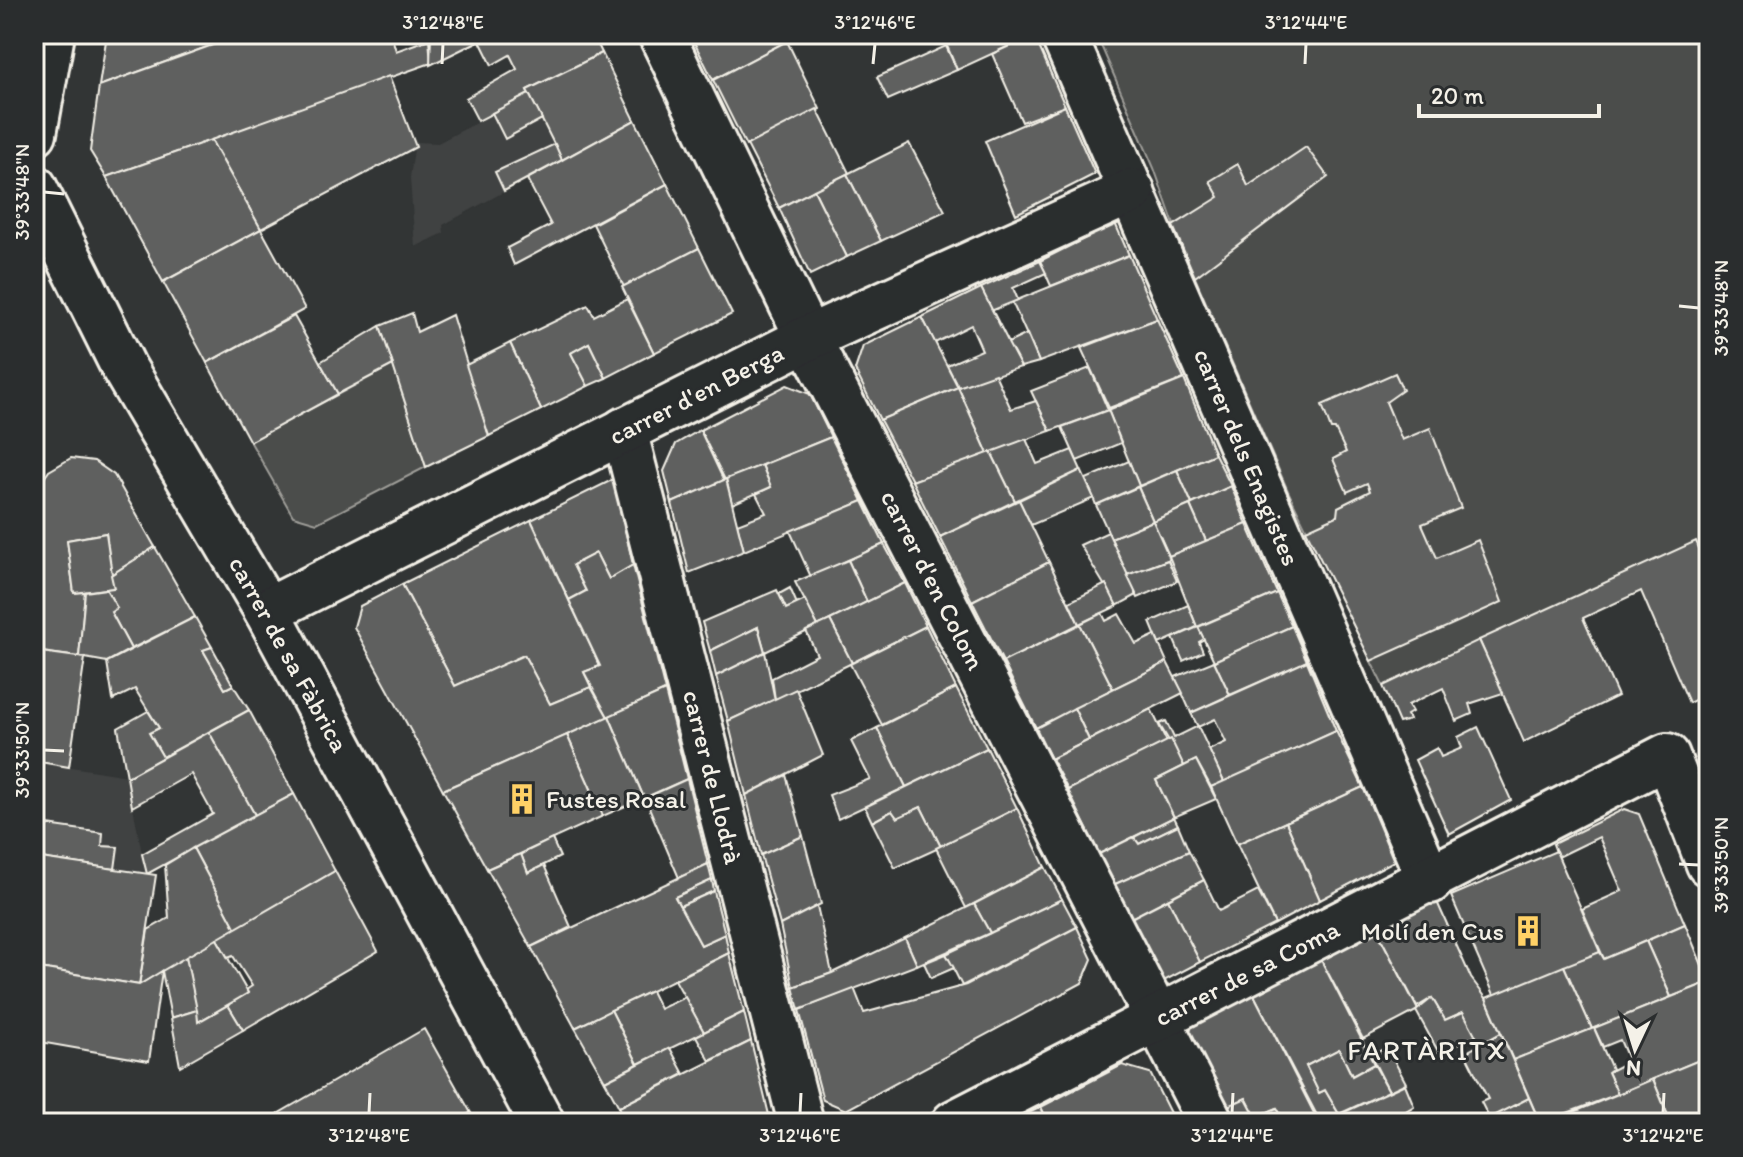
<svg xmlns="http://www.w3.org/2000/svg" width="1743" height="1157" font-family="Itim,sans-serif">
  <rect width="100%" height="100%" fill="#323535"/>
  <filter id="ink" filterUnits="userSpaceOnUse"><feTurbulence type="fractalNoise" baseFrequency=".0125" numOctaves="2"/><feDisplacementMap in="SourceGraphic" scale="16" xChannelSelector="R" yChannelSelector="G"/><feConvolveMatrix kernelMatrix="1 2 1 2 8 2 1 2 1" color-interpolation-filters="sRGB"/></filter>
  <g filter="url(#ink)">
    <g fill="#404242">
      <polygon points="602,53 635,120 443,225 444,233 415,247 410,178 415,142 438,143 529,95 527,90"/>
      <polygon points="34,761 127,776 146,874 34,857"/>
    </g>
    <g fill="#4b4d4c" stroke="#a09f9a" stroke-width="2">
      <polygon points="1096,34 1709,34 1709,572 1696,542 1383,686 1288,491 1183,250 1154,168"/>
      <polygon points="393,365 426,467 317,523 293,516 250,441"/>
    </g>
    <g fill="#5f605f" stroke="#f4f1e8" stroke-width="2">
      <polygon points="107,34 243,34 99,86"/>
      <polygon points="243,34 391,34 396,51 429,39 431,63 106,177 90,151 99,86"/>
      <polygon points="431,34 493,34 430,65"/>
      <polygon points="493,34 593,34 602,53 527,90 529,94 478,121 466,98 517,69 510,55 492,65 480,41"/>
      <polygon points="690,34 784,34 787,41 713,80"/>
      <polygon points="942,34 1035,34 957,70"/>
      <polygon points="1034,35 1065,106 1022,122 992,54"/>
      <polygon points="787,41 820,109 746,146 713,80"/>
      <polygon points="946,46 957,70 888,100 877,77"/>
      <polygon points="602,53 635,120 562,160 527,90"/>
      <polygon points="389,76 416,147 261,229 211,140"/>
      <polygon points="529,94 542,119 505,139 492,113"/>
      <polygon points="1065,106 1095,174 1016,214 985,141"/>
      <polygon points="817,109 849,173 779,208 747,145"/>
      <polygon points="635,120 667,184 514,265 507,248 551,225 527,179"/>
      <polygon points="211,140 261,229 163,282 106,177"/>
      <polygon points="909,143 945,211 881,241 847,174"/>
      <polygon points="555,144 562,160 504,191 495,172"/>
      <polygon points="1306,147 1328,177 1195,277 1173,226 1219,197 1210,181 1238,164 1248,186"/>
      <polygon points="847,174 881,241 847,257 814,190"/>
      <polygon points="667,184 699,248 624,287 593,224"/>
      <polygon points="814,190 847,257 810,275 779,208"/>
      <polygon points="1115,223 1129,255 1051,286 1040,261"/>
      <polygon points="261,229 305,309 207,363 163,282"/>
      <polygon points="699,248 732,314 654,353 622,287"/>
      <polygon points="1129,255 1157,319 1039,362 1012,302"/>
      <polygon points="1040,261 1046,273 1013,288 1018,300 991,311 981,288"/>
      <polygon points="981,288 1021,367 958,387 947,365 982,350 971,325 935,343 922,317"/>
      <polygon points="627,299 654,353 606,378 589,343 571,353 588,386 541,410 510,343 588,305 594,316"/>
      <polygon points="412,313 417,332 452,315 489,436 426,467 380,326"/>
      <polygon points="294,316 338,394 250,442 207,363"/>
      <polygon points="922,317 958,387 880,420 855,370 863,346"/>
      <polygon points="1157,319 1184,379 1109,408 1081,348"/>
      <polygon points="380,326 393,365 338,394 320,362"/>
      <polygon points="1027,334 1039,362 1021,367 1008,343"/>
      <polygon points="510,343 541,410 489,436 466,365"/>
      <polygon points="589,343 606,378 588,386 571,353"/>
      <polygon points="1090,368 1108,410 1050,431 1031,391"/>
      <polygon points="1395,373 1403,390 1386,402 1402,440 1430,428 1461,508 1422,524 1437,558 1478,540 1502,602 1371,661 1306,530 1337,516 1338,507 1370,491 1367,483 1347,492 1333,459 1346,452 1335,429 1331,429 1322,405"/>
      <polygon points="995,374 1011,409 1036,401 1050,431 988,454 958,387"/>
      <polygon points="1184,379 1215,454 1139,486 1108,410"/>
      <polygon points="787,385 810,394 831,437 725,480 700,430"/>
      <polygon points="958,387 988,454 912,481 880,420"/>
      <polygon points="1108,410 1121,443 1077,461 1062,427"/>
      <polygon points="700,430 724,481 672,503 664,471 676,444"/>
      <polygon points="831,437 863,501 744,551 737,524 766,513 756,494 771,487 762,465"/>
      <polygon points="1026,439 1037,464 1072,450 1081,470 1015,501 991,452"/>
      <polygon points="991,452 1015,501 940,537 912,481"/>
      <polygon points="1215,454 1231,486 1192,504 1177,470"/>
      <polygon points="71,458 94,461 114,475 155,547 111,575 106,533 67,540 74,593 85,592 79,657 34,651 35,491 49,471"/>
      <polygon points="1129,461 1139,486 1096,505 1086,479"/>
      <polygon points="762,465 771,487 732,504 726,479"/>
      <polygon points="1081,470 1094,498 1031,525 1019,500"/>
      <polygon points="1177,470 1192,504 1153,521 1138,487"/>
      <polygon points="614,479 633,565 609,579 596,553 573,565 586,591 569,600 531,520"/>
      <polygon points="726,479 744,551 689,573 672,503"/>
      <polygon points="1231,486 1247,524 1206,541 1190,505"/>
      <polygon points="1138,487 1153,521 1111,538 1096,505"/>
      <polygon points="1019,500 1049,562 972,601 940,537"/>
      <polygon points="863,501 884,544 811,577 790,531"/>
      <polygon points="1190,505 1206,541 1169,556 1153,521"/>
      <polygon points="531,520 600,666 584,672 591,687 550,704 524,655 455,686 402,584"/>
      <polygon points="1153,521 1170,559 1127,575 1111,538"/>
      <polygon points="1247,524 1277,593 1197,627 1169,556"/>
      <polygon points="1108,532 1137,595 1117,606 1080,545"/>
      <polygon points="106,533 114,588 74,593 67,540"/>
      <polygon points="1696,541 1709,572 1709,693 1689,703 1641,591 1583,618 1618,696 1524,742 1479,640"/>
      <polygon points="884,544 905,583 867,602 848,560"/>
      <polygon points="155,547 195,617 131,649 111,612 117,608 106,589 114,588 111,575"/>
      <polygon points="596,553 609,579 633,565 665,691 608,717 584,672 600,666 569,600 586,591 573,565"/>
      <polygon points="848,560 867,602 818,626 795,582"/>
      <polygon points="1168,560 1177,581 1138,598 1127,575"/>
      <polygon points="1049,562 1079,624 1003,662 972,601"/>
      <polygon points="905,583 926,626 852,663 830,620"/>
      <polygon points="402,584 455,686 524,655 550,704 591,687 608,717 443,790 354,627 360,606"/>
      <polygon points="1106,584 1117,606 1079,624 1069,602"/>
      <polygon points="790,588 797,604 786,609 779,594"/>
      <polygon points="106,589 117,608 111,612 131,649 107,662 79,657 85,592"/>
      <polygon points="777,590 786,609 805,600 818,626 765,652 758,627 710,651 702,622"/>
      <polygon points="1277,593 1292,626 1214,661 1198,627"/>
      <polygon points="1188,605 1197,627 1159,644 1150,622"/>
      <polygon points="1102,613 1106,621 1119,614 1136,644 1155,635 1167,662 1113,689 1080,624"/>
      <polygon points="195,617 212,647 203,650 225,689 233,685 249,710 163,757 149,733 159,728 135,689 113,700 107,662"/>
      <polygon points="830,620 852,663 775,700 772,678 817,655 806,631"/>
      <polygon points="1080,624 1113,689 1036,728 1003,662"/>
      <polygon points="926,626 956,688 882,725 850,664"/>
      <polygon points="1292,626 1307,661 1230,695 1214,661"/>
      <polygon points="758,627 765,652 716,676 710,651"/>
      <polygon points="1198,627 1204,639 1199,642 1203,652 1183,661 1173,638"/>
      <polygon points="1479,640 1503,693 1469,704 1472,714 1456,721 1443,688 1408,705 1412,712 1407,715 1410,720 1399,723 1383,686"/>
      <polygon points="212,647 233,685 225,689 203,650"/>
      <polygon points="34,651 85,658 69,767 34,761"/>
      <polygon points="765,652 775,700 728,721 716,676"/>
      <polygon points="1214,661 1230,695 1191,713 1175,677"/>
      <polygon points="1307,661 1336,731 1224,782 1209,750 1226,742 1215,719 1198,727 1191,713"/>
      <polygon points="1167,662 1183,693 1089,740 1074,708"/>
      <polygon points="956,688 987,748 906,787 877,728"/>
      <polygon points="796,689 823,755 746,795 728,721"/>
      <polygon points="665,691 687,779 644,798 609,716"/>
      <polygon points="1074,708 1089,740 1051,759 1036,728"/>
      <polygon points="1151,709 1167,742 1068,790 1051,759"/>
      <polygon points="249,710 294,794 255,815 209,732"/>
      <polygon points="148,711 159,728 149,733 163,757 127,777 118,728"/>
      <polygon points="609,716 644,798 603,816 567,735"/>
      <polygon points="1166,721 1174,738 1198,726 1224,782 1211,787 1196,760 1184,766 1159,724"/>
      <polygon points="1478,727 1511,800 1449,834 1415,760 1437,748 1441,757 1462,748 1458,737"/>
      <polygon points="877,728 906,787 838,819 829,795 870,779 851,741"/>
      <polygon points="1336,731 1363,787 1237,844 1211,787"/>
      <polygon points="209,732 255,815 147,874 142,854 213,814 191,774 132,807 127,777"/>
      <polygon points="567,735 603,816 487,869 443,790"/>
      <polygon points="1171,739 1184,766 1156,780 1174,817 1099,854 1068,790"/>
      <polygon points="987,748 1017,808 941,847 921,807 897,818 892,811 872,822 865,807"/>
      <polygon points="1196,760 1216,799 1174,817 1156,780"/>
      <polygon points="786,775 803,836 761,855 746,795"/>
      <polygon points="687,779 708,864 679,878 645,798"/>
      <polygon points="1363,787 1394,861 1320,900 1286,822"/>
      <polygon points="294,794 335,871 236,929 193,848"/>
      <polygon points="921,807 941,847 895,868 872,822 892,811 897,818"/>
      <polygon points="1017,808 1045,867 966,908 936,848"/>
      <polygon points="1624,809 1639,814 1685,924 1604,959 1582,909 1622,891 1599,837 1558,857 1553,844"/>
      <polygon points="1174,817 1178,825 1139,844 1134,837"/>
      <polygon points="1286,822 1320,900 1275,924 1237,844"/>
      <polygon points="34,823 103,833 102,846 118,847 115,869 34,857"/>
      <polygon points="1178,825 1189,851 1113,885 1099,854 1134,837 1139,844"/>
      <polygon points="803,836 821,904 780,925 761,855"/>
      <polygon points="552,839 560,857 528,873 521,854"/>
      <polygon points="193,848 236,929 139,985 148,930 169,918 165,865"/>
      <polygon points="1189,851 1204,880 1129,919 1113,885"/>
      <polygon points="1556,851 1600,952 1495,997 1451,896"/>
      <polygon points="521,854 528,873 544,865 571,927 531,947 487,869"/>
      <polygon points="34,857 156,875 139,985 34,967"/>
      <polygon points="708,864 712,880 675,897 701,945 725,934 729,953 575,1028 531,947"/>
      <polygon points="1045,867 1062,899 990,933 974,904"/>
      <polygon points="335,871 378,951 243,1030 228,1005 248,993 246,990 252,986 233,956 228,958 217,939"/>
      <polygon points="712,880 714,891 680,906 675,897"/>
      <polygon points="1204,880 1219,911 1258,891 1275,924 1200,962 1168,899"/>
      <polygon points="714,891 725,934 701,945 680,906"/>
      <polygon points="1434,895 1471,978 1486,998 1501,1033 1480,1045 1463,1012 1445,1020 1432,998 1417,1007 1375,927"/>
      <polygon points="1062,899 1077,927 962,986 946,954"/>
      <polygon points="1168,899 1200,962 1162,982 1129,919"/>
      <polygon points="974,904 990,933 917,965 905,938"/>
      <polygon points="817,906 832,973 793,987 780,925"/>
      <polygon points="1685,924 1709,982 1671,997 1646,941"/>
      <polygon points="1077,927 1092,959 1082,983 846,1110 823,1100 799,1010 854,988 864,1013 966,985"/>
      <polygon points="1375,927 1418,1010 1363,1039 1319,956"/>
      <polygon points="905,938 917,965 799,1010 793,987 832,973"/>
      <polygon points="217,939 248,993 198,1022 186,957"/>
      <polygon points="1646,941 1671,997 1592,1029 1564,966 1600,952 1604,959"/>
      <polygon points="729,953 744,1012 704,1032 675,980"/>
      <polygon points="946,954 954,968 931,978 924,963"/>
      <polygon points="1319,956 1374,1064 1352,1076 1339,1049 1306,1066 1319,1093 1325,1090 1339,1114 1321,1123 1253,993"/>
      <polygon points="186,957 197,1010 171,1018 162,971"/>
      <polygon points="1564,966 1592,1029 1513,1060 1486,998"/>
      <polygon points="34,967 139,985 162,971 149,1061 34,1041"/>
      <polygon points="1709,982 1709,1056 1618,1094 1608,1072 1629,1061 1620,1040 1603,1047 1594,1028"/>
      <polygon points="651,991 660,1009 685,997 704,1032 638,1064 611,1010"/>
      <polygon points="1253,993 1319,1123 1285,1123 1277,1108 1256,1117 1246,1098 1228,1106 1187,1026"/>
      <polygon points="1432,998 1445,1020 1463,1012 1476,1036 1439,1053 1416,1011"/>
      <polygon points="228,1005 243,1030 180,1066 171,1018 197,1010 198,1022"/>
      <polygon points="611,1010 638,1064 605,1081 575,1028"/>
      <polygon points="744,1012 751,1041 710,1061 696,1036"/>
      <polygon points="1594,1028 1612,1069 1608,1072 1618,1094 1540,1123 1513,1060"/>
      <polygon points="424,1029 471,1113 452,1123 262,1123"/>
      <polygon points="1501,1033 1529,1098 1489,1118 1481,1102 1488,1099 1465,1053"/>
      <polygon points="751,1041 771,1123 628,1123 619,1107"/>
      <polygon points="1387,1047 1406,1083 1389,1091 1371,1056"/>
      <polygon points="670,1048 684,1074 619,1107 605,1081"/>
      <polygon points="1339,1049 1352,1076 1374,1064 1389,1091 1339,1114 1325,1090 1319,1093 1306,1066"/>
      <polygon points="1709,1056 1709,1123 1671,1123 1653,1079"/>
      <polygon points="1122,1065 1150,1073 1175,1123 1048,1123 1041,1107"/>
      <polygon points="1653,1079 1671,1123 1547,1123 1618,1094"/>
      <polygon points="1405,1084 1414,1106 1406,1111 1411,1123 1321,1123"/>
      <polygon points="1246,1098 1256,1117 1277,1108 1285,1123 1235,1123 1228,1106"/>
      <polygon points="1529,1098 1540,1123 1494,1123 1492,1117"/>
      <polygon points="1041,1107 1048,1123 1022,1123 1019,1118"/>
      <polygon points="470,1113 476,1123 452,1123"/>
    </g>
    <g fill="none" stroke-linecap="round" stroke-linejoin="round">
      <defs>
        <g id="street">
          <polyline points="661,34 808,338 1211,1123"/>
          <polyline points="1063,34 1430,881"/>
          <polyline points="34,133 52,34"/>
          <polyline points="34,187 124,368 267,611 542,1123"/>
          <polyline points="624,430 801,1123"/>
          <polyline points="267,611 808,338 1132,191"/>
          <polyline points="954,1123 1667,756 1709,864"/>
        </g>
      </defs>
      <use href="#street" stroke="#f4f1e8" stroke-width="50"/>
      <use href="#street" stroke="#2a2d2e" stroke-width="44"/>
    </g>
  </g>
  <path fill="none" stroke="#f4f1e8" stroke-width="3" d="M442,64L443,44M873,64L875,44M1305,64L1306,44M44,192L64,194M1679,306L1699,308M44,750L64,751M1679,864L1699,865M369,1113L370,1093M800,1113L801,1093M1232,1113L1233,1093M1663,1113L1664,1093"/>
  <defs>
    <symbol id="building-bare" viewBox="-9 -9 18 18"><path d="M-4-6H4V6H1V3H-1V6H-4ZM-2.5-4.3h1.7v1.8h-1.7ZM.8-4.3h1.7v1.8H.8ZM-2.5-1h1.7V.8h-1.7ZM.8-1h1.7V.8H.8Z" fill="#ffd166" stroke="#2a2d2e" stroke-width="2.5" paint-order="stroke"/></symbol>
  </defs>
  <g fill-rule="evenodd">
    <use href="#building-bare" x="500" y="777" width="44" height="44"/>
    <use href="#building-bare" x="1506" y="909" width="44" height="44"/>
  </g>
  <g text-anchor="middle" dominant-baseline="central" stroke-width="6" stroke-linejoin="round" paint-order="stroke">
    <g font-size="26" fill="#f4f1e8" stroke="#2a2d2e">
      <text transform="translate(696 394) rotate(-27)">carrer d'en Berga</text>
      <text transform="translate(1247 457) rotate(67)">carrer dels Enagistes</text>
      <text transform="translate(933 580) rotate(63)">carrer d'en Colom</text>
      <text transform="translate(289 654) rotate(61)">carrer de sa Fàbrica</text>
      <text transform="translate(713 777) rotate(76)">carrer de Llodrà</text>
      <text transform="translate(1247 973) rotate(-27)">carrer de sa Coma</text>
    </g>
    <g font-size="26" fill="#f4f1e8" stroke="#2a2d2e" text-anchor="start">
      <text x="546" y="799">Fustes Rosal</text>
      <text x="1504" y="931" text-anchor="end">Molí den Cus</text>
    </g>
    <g font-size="28" letter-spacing="2" fill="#f4f1e8" stroke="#2a2d2e">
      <text x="1427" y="1050">FARTÀRITX</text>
    </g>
  </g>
  <rect width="1743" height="1157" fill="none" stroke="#2a2d2e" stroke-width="88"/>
  <g transform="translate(1635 1049) rotate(184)" stroke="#2a2d2e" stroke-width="6" paint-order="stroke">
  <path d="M0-6L14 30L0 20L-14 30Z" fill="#f4f1e8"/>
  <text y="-12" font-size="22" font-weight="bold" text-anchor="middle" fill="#f4f1e8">N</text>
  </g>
  <path d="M1419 104v12h180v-12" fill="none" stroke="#f4f1e8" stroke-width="4"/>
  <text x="1431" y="104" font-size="24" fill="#f4f1e8" stroke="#2a2d2e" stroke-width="6" paint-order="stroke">20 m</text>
  <rect x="44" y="44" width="1655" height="1069" fill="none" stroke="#f4f1e8" stroke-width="3"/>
  <g font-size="20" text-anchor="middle" fill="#f4f1e8">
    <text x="443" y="29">3°12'48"E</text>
    <text x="875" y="29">3°12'46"E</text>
    <text x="1306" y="29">3°12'44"E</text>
    <text transform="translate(22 192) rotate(-90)" y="7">39°33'48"N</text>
    <text transform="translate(1721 308) rotate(-90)" y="7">39°33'48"N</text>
    <text transform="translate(22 750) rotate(-90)" y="7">39°33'50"N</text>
    <text transform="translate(1721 865) rotate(-90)" y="7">39°33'50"N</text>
    <text x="369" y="1142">3°12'48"E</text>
    <text x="800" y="1142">3°12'46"E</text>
    <text x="1232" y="1142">3°12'44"E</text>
    <text x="1663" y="1142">3°12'42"E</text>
  </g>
</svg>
